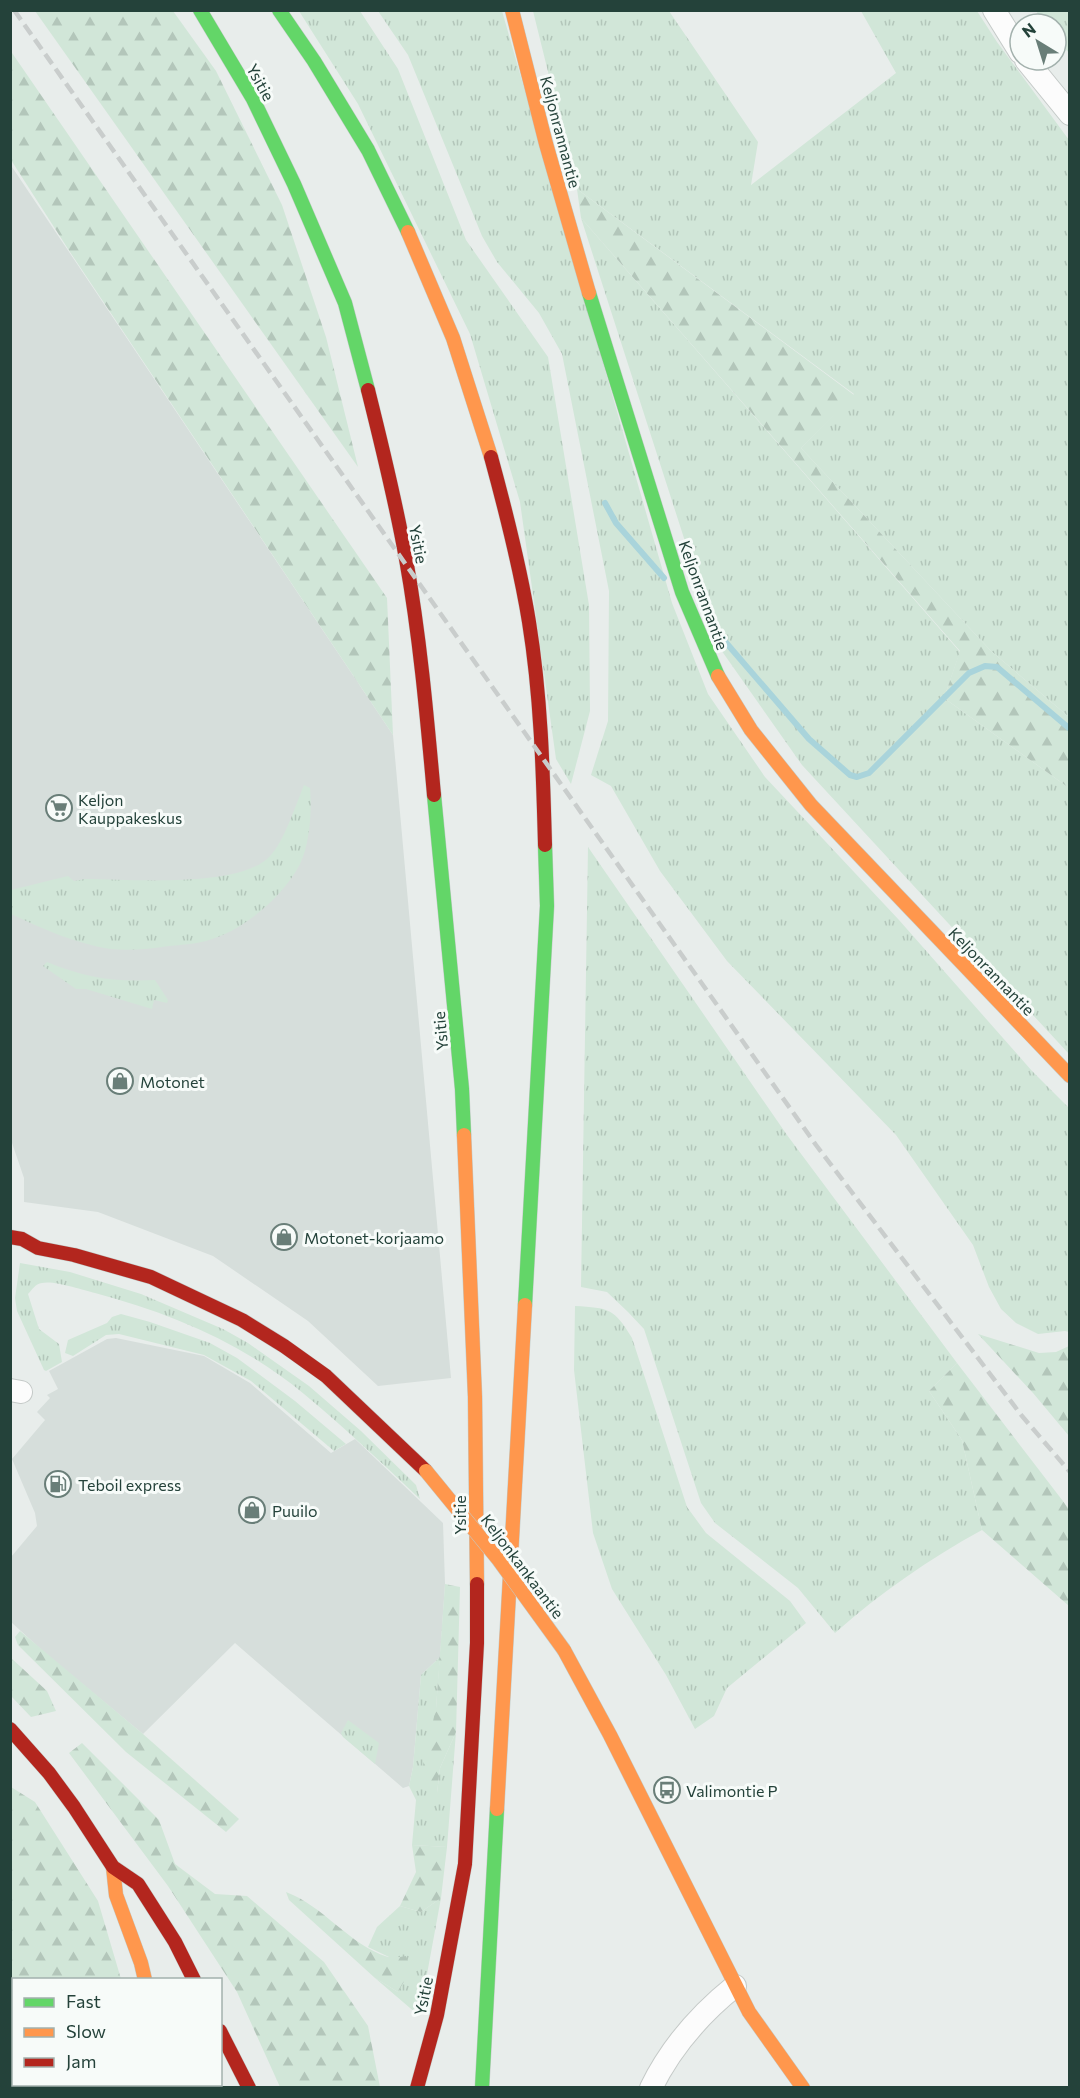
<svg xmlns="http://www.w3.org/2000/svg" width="1080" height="2098" font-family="Commissioner,sans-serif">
  <defs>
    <pattern id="grass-tufts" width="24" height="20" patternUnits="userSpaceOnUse" patternTransform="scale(1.5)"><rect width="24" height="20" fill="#d1e6d8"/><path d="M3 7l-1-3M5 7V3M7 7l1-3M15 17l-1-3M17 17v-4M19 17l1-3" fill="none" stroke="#b3c6ba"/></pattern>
    <pattern id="forest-firs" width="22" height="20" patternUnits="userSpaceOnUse" patternTransform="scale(1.5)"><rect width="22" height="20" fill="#d1e6d8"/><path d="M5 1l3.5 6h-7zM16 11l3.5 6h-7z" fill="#b3c6ba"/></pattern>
  </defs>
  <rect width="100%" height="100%" fill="#e8edeb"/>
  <g fill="#d6dedb">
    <polygon points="10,164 393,735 451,1378 378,1386 308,1321 213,1256 98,1212 24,1202 24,1178 10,1137"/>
    <polygon points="116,1338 204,1356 250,1383 331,1453 355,1439 443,1523 445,1584 440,1657 421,1675 413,1767 409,1786 403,1788 235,1643 143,1734 45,1653 11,1622 11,1557 37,1526 35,1513 12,1459 45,1420 37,1412 50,1398 47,1395 58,1389 49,1371 107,1339"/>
  </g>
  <g fill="url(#grass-tufts)">
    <polygon points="299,11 360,11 398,69 466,240 548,357 589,605 590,711 571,784 556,759 520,502 470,334 358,104"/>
    <polygon points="378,11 502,11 672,603 708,694 765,777 899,920 1032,1071 1069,1108 1069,1332 1065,1331 1038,1334 1016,1323 1001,1309 989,1287 973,1245 896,1135 727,961 660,871 611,786 591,775 608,721 609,591 562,354 539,313 497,262 482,236 408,55"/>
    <polygon points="533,11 669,11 758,142 751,185 896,73 861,11 977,11 997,42 1069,140 1069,717 991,651 801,448 854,394 577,189"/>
    <polygon points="1036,11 1069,11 1069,53 1056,38 1056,24 1045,24"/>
    <polygon points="581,218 960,652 944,698 1069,788 1069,1054 802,765 719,647"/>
    <path d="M304,785L310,788C312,810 310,844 300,864C283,897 242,932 206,941C194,944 181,945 169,946C150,949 129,951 110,949C74,943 43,929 11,914V890L68,876L74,881L85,879C130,879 240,889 270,856C284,842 296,804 304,785Z"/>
    <path d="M588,847L787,1135L957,1363L929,1391L962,1440L982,1530C929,1559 880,1593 835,1633L798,1588L715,1523L701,1503L644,1329L628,1312L607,1292L581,1287Z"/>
    <path d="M47,962C86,978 113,982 155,980L168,1000L167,1003L154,1000L152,1009L86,989H76L43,966Z"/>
    <path d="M20,1263L70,1272L141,1294L223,1329L248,1343L309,1386L361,1431L416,1485L420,1499C382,1463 344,1427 304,1394C244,1344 171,1313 95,1293C83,1290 53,1280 42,1283C35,1284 32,1290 28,1294L39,1329L59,1344L62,1362L46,1371L44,1370L17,1311L15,1298Z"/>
    <path d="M575,1306C609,1308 614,1308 632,1338L687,1507L706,1533L790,1601L806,1623L727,1688L714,1716L695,1729L666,1675L612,1589L593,1533L574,1370Z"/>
    <polygon points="121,1314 150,1322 210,1343 237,1358 295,1401 346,1444 334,1451 251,1381 204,1355 119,1334 106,1335 73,1356 65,1353 68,1340 107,1323 112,1317"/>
    <polygon points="440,1657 436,1708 437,1793 440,1768 456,1732 447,1847 412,1845 416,1800 409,1786 413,1767 421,1675"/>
    <polygon points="348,1720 379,1743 375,1764 343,1737 341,1733"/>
    <polygon points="441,1898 425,1985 417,2014 375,1978 398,1992 389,1957 368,1947 377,1927 400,1906 421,1912"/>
  </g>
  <g fill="url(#forest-firs)">
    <polygon points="35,11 173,11 216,71 282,205 326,337 358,467"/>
    <polygon points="10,50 387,598 393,735 70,252 11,160"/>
    <polygon points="577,189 854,395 801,448 991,651 1069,717 1069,788 944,698 960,651 581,218"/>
    <polygon points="978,1334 1039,1353 1056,1352 1069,1346 1069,1436 1033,1393"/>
    <polygon points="957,1363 1069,1509 1069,1606 982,1530 962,1440 929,1391"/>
    <polygon points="445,1584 460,1587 456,1732 440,1768 437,1793 428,1796 421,1774 436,1708"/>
    <polygon points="20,1631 143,1734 239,1819 226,1832 126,1752 18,1645 15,1637"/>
    <polygon points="10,1657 47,1691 56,1711 31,1717 11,1696"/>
    <polygon points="82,1743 159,1820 175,1864 215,1894 247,1896 324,1962 368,2026 380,2087 280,2087 237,1992 168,1886 69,1753"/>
    <polygon points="11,1787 35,1802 98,1901 121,1979 14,1980 14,2084 138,2084 139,2087 11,2087"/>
    <polygon points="412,1845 447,1847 441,1898 421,1912 400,1906 416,1872"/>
    <path d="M286,1892C324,1906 349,1945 388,1957C393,1958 401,1957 406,1956L411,1969L398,1992L375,1978L289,1900Z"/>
  </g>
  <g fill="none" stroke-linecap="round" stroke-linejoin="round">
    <g stroke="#a9d4db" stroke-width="6">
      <polyline points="605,503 616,523 664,578"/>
      <polyline points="710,624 809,739 850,775 857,777 869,773 969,673 985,666 997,667 1070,729"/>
    </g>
    <defs>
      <g id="street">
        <polyline points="994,10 1020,52"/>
        <polyline points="1026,60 1070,114"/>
        <polyline points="10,1390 21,1392"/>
        <path d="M651,2088C671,2047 700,2014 735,1986"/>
      </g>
      <g id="fast">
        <polyline points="200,10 253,99 294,184 345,303 368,390"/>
        <polyline points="279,10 314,61 368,150 408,232"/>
        <polyline points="589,293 682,592 718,676"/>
        <polyline points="434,795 462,1089 464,1135"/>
        <polyline points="525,1305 547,906 545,845"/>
        <polyline points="482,2088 497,1809"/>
      </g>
      <g id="slow">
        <polyline points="512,10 546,144 589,293"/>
        <polyline points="408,232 453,338 491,457"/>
        <polyline points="718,676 751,730 811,805 1070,1076"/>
        <polyline points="464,1135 475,1397 477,1584"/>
        <polyline points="564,1650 610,1735 749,2012 803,2088"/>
        <polyline points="497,1809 525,1305"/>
        <polyline points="113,1867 116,1895 141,1963 145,1980"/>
      </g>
      <g id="jam">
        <path d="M368,390C382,446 396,503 406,559C420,637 427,717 434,795"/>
        <path d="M491,457C506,512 520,566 529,622C541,696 543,771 545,845"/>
        <polyline points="10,1237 22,1239 38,1248 74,1255 151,1277 242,1320 284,1346 326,1376 426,1471"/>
        <polyline points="10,1729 49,1773 74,1807 113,1867 138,1884 175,1942 194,1980"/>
        <polyline points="220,2031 249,2088"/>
        <polyline points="163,2084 163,2088"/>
        <polyline points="417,2088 437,2015 465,1864 477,1643 477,1584"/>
      </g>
    </defs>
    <use href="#street" stroke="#c5cac8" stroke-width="24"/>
    <use href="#fast" stroke="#c3cbc8" stroke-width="15"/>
    <use href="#slow" stroke="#c3cbc8" stroke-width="15"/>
    <use href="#jam" stroke="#c3cbc8" stroke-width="15"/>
    <use href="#street" stroke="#fcfcfc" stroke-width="22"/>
    <use href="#fast" stroke="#63d668" stroke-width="14"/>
    <use href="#slow" stroke="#ff974d" stroke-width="14"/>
    <use href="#jam" stroke="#b3261e" stroke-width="14"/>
    <polyline stroke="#c9cdcc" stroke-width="4.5" stroke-dasharray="12 6" stroke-linecap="butt" points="14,10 816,1145 1022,1416 1070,1472"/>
    <defs>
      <polyline id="slow-bridge" points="426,1471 498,1559 564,1650"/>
    </defs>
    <use href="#slow-bridge" stroke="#c3cbc8" stroke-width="15" stroke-linecap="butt"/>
    <use href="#slow-bridge" stroke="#ff974d" stroke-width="14"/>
  </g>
  <defs>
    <symbol id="supermarket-ring" viewBox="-11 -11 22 22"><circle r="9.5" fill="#f7fbf9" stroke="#697e78" stroke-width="1.5"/><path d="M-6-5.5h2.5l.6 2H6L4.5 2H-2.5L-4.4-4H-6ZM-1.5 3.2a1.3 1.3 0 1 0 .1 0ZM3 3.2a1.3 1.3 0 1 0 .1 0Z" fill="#697e78"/></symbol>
    <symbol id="shop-ring" viewBox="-11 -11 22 22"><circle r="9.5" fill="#f7fbf9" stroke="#697e78" stroke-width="1.5"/><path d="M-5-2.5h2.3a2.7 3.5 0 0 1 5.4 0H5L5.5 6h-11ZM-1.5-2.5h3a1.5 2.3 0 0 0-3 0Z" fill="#697e78"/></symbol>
    <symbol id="fuel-ring" viewBox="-11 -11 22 22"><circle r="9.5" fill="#f7fbf9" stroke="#697e78" stroke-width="1.5"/><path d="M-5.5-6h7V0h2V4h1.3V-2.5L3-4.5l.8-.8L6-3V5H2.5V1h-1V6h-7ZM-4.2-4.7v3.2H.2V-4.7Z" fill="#697e78"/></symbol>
    <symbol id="bus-ring" viewBox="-11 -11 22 22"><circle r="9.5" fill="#f7fbf9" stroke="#697e78" stroke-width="1.5"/><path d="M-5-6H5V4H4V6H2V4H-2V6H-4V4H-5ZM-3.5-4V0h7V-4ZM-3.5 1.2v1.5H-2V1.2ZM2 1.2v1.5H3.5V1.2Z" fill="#697e78"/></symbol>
  </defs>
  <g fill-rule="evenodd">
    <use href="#supermarket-ring" x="44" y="793" width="30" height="30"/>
    <use href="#shop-ring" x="105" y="1066" width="30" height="30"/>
    <use href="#shop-ring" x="269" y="1222" width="30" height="30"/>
    <use href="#fuel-ring" x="43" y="1469" width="30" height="30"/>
    <use href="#shop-ring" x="237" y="1495" width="30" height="30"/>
    <use href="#bus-ring" x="652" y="1775" width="30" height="30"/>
  </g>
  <g text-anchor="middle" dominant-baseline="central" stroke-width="6" stroke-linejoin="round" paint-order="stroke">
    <g font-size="16" fill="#24423a" stroke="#f7fbf9">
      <text transform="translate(261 82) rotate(61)">Ysitie</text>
      <text transform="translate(561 132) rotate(75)">Keljonrannantie</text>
      <text transform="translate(419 544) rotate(79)">Ysitie</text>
      <text transform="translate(704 595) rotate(70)">Keljonrannantie</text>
      <text transform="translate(992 971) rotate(46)">Keljonrannantie</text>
      <text transform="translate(440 1031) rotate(-95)">Ysitie</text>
      <text transform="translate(459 1515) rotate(-90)">Ysitie</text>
      <text transform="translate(523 1566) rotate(53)">Keljonkankaantie</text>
      <text transform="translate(423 1996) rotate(-79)">Ysitie</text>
    </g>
    <g font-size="16" fill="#24423a" stroke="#f7fbf9" text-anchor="start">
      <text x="78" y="799">Keljon<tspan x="78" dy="18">Kauppakeskus</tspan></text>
      <text x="140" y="1081">Motonet</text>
      <text x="304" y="1237">Motonet-korjaamo</text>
      <text x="78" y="1484">Teboil express</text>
      <text x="272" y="1510">Puuilo</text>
      <text x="686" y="1790">Valimontie P</text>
    </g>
  </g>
  <rect width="1080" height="2098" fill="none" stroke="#24423a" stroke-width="24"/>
  <rect x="12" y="1978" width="210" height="108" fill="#f7fbf9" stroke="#a3b1ad" stroke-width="1.5"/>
  <rect x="24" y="1998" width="30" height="9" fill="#63d668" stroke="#a3b1ad" stroke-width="1.5"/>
  <text x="66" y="2008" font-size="18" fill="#24423a">Fast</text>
  <rect x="24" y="2028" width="30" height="9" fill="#ff974d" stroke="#a3b1ad" stroke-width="1.5"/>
  <text x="66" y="2038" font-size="18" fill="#24423a">Slow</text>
  <rect x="24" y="2058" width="30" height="9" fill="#b3261e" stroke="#a3b1ad" stroke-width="1.5"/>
  <text x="66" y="2068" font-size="18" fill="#24423a">Jam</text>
  <g transform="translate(1038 42) rotate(322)"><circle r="28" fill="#f7fbf9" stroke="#a3b1ad" stroke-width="1.5"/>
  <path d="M0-4.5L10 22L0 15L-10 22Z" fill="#697e78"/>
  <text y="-9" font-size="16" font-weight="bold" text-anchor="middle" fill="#24423a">N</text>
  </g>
</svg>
